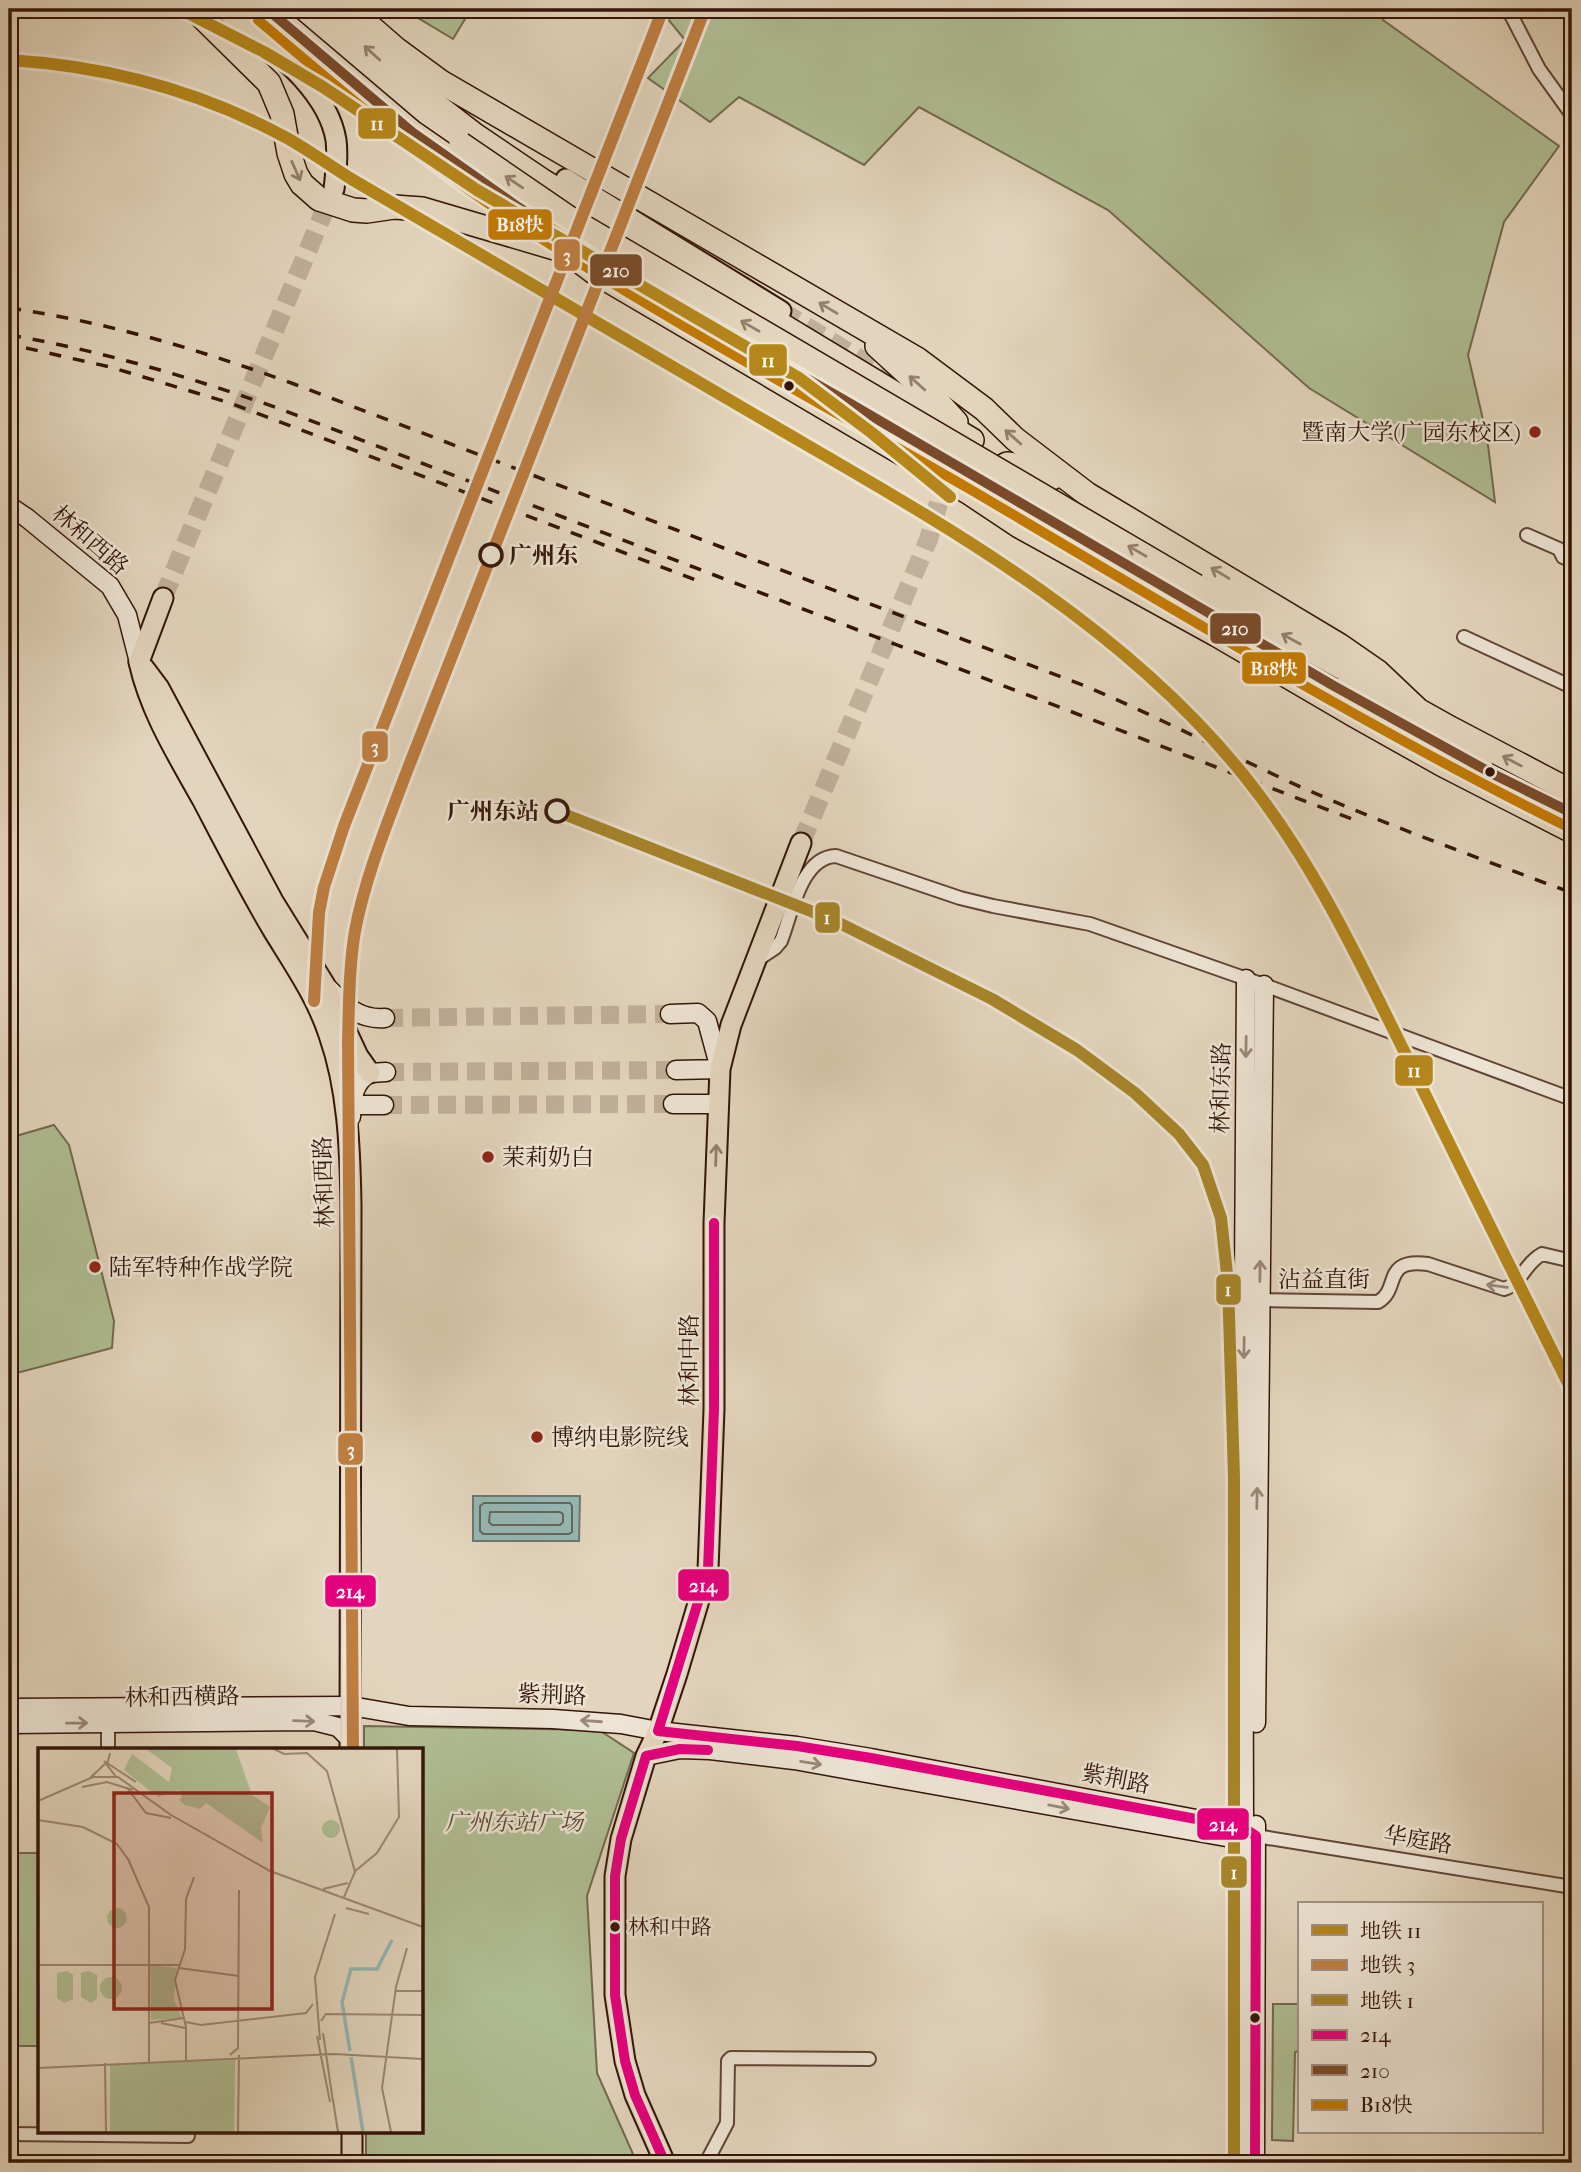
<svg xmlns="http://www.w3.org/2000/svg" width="1581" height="2172" font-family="'IM FELL French Canon','Noto Serif SC',serif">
  <rect width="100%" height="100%" fill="#e3d5bd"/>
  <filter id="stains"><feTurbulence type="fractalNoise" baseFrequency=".00286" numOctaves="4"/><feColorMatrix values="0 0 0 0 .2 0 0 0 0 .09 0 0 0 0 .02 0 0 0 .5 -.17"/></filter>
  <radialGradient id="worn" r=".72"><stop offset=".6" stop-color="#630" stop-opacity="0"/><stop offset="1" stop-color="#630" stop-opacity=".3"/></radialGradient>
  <g fill="#b0be94" stroke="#726a4e" stroke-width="2">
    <polygon points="403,9 531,9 523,17 511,18 468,14 453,39"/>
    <polygon points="652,9 1377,9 1383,20 1559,146 1504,222 1468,355 1487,437 1495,502 1309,388 1108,210 919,107 864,165 739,97 710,122 648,78 685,40 668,19 650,11"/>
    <polygon points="54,1125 69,1145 114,1321 112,1348 9,1375 9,1138"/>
    <polygon points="364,1726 599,1730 634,1753 587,1896 597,2073 637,2163 366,2163 366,2132 422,2132 422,1750 364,1750"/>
    <polygon points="9,1853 37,1853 40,1860 40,2046 9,2046"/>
    <polygon points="1273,2004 1299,2004 1299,2051 1295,2052 1293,2141 1272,2140"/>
  </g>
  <polygon fill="#95b8b4" stroke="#6e7770" stroke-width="2" points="473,1496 580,1496 579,1541 473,1541"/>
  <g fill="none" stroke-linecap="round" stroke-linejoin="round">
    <g stroke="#64665e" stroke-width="2">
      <polygon points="484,1503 570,1503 572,1506 572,1532 569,1534 483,1534 480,1531 480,1506"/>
      <polygon points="490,1512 560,1512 563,1514 563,1522 560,1525 492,1525 489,1522"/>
    </g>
    <g stroke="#c0af99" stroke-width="18" stroke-dasharray="18 9" stroke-linecap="butt">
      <polyline points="385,1018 670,1014"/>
      <polyline points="386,1072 676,1070"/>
      <polyline points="384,1105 673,1104"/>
    </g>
    <g stroke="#c0af99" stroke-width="19" stroke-dasharray="19 10" stroke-linecap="butt">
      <polyline points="781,311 873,367 894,382"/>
      <polyline points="163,598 333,190"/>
      <polyline points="801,843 929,538 942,490 942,466"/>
    </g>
    <defs>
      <g id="street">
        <polyline points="1508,9 1539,69 1572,115"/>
        <polyline points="1527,535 1559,549 1563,557 1572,561"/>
        <polyline points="1464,637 1572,687"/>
        <path d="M757,960L775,948L781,941C792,913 801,857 836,856L960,898L993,906L1090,924L1264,985L1572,1099"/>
        <path d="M1255,1300L1378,1302C1401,1289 1381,1258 1428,1264L1504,1289C1521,1284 1525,1263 1542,1254L1572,1261"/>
        <polyline points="108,1750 108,1716"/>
        <polyline points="1256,1836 1572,1887"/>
        <polyline points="9,2134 188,2136"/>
        <polyline points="706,2163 727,2123 728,2061 731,2058 869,2059"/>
      </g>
      <g id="secondary">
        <polyline points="9,506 27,518 110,586 127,615 139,662"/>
        <path d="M329,989C345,1007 361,1020 385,1018"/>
        <polyline points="670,1014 698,1013 707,1021 720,1069 676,1070"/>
        <polyline points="673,1104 718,1104"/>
        <polyline points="352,1105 384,1105"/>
        <path d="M351,1117C352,1099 353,1082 370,1073L386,1072"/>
        <polyline points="9,1708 351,1706 409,1716 553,1719 621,1724 658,1731 797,1746 871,1758 1244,1828 1256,1836"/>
        <polyline points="1256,1723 1264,985"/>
        <polyline points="9,1724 314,1721 338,1727 350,1739"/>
        <polyline points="646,1756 680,1749 710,1750 794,1760 1243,1840"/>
        <polyline points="1242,2163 1244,1828 1243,1432 1246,979"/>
        <polyline points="1255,2163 1256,1825"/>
      </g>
      <g id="primary">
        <path d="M224,9C263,43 327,85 336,140C338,156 336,172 334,189"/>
        <polyline points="566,179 781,311"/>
        <path d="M139,662C150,712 178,756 203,801C226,845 249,890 274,932C295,966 317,998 329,1035C348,1089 350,1148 351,1204L350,1750"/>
        <polyline points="139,662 163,598"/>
        <polyline points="144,668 159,688 273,901 325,985 358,1056 370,1073"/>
        <polyline points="352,2132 352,2163"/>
        <polyline points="665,2163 635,2095 625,2061 615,1995 615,1876 621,1839 646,1756 658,1731 677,1674 708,1570 714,1409 714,1223 720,1069 731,1025 801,843"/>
      </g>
      <g id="highway">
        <polyline points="194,9 269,83 282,114 289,153 296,174 302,184 319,199 353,210 367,211 394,207 422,209 558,249"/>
        <polyline points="295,9 375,78 461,144"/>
        <polyline points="324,9 396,74 475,135 543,181 972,440"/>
        <polyline points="350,9 396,49 441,82 917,359 984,409 1015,439 1087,494 1339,645 1378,672 1416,708"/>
        <polyline points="542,233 594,272 968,492 1019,526 1217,635 1354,715 1443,765 1572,831"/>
        <polyline points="877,346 936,400 956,422"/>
        <polyline points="997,484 997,470 1007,464 1022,466 1052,478"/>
        <polyline points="1196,586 1452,729 1572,792"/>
        <polyline points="1342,690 1481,767"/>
      </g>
    </defs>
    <use href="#street" stroke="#604536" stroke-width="16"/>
    <use href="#secondary" stroke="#341509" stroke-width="21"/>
    <use href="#primary" stroke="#341509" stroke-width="23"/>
    <use href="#highway" stroke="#341509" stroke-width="26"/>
    <use href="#street" stroke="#ede4d4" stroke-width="12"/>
    <use href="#secondary" stroke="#ede4d4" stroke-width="18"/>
    <use href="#primary" stroke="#e3d5bd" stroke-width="19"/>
    <use href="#highway" stroke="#e3d5bd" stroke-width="23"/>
    <g stroke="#341509" stroke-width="3.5" stroke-dasharray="12 12" stroke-linecap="butt">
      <path d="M9,308C111,323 197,349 294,384L1085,686C1159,717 1230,755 1303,788C1391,827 1482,859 1572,893"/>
      <path d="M9,335C103,351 193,378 283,410L1357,821"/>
      <polyline points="26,348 110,367 230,403 696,580"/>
    </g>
    <defs>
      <g id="highway-bridge">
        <polyline points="267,9 412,132 554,230 624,275 839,397 1188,601"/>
        <polyline points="461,144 572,220 1196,586"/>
      </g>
    </defs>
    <use href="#highway-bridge" stroke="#341509" stroke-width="26" stroke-linecap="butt"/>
    <use href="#highway-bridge" stroke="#e3d5bd" stroke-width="23"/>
    <defs>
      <g id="bus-1">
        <polyline points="714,1223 714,1409 708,1570 658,1731 797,1746 871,1758 1244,1828 1256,1836 1255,2163"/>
        <polyline points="350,1750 351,1432"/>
        <polyline points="665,2163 635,2095 625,2061 615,1995 615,1876 621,1839 646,1756 680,1749 708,1750"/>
      </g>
      <polyline id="bus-2" points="267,9 412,132 518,207 624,275 839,397 1334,686 1493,774 1572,813"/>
      <path id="bus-3" d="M258,20C341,90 421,160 513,220C661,318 819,402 973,491C1169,606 1362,725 1566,826"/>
    </defs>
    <use href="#bus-1" stroke="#ede4d4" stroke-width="16"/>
    <use href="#bus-2" stroke="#ede4d4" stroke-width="16"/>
    <use href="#bus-3" stroke="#ede4d4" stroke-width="16"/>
    <use href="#bus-1" stroke="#e5007d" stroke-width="10"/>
    <use href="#bus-2" stroke="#7a4b2a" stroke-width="10"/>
    <use href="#bus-3" stroke="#c27a03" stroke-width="10"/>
    <defs>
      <g id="metro-1">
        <polyline points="180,9 264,52 323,87 477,190 799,378 872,433 950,497"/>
        <path d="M9,60C106,66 200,91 285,137C309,150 330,166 353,180C492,261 630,342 769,423C939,522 1121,621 1246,778C1315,864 1361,965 1410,1063C1463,1173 1518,1282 1572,1391"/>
      </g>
      <g id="metro-2">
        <polyline points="314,1001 319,913 324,887 344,826 663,9"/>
        <path d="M353,1750L348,1040C349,1004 349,967 355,931C365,878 386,827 405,776L705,9"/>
      </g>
      <polyline id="metro-3" points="556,811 831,919 992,999 1077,1050 1135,1093 1179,1134 1203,1165 1221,1218 1228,1283 1234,1477 1234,2163"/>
    </defs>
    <use href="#metro-1" stroke="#ede4d4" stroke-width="18"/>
    <use href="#metro-2" stroke="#ede4d4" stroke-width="18"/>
    <use href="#metro-3" stroke="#ede4d4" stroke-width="18"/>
    <use href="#metro-1" stroke="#b5871b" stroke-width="12"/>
    <use href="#metro-2" stroke="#be7e41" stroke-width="12"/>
    <use href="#metro-3" stroke="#a78529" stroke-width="12"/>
  </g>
  <defs><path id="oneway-shaft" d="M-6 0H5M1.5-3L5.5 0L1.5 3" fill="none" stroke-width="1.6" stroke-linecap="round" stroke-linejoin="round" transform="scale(1.75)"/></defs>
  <g stroke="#947f6c">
    <use href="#oneway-shaft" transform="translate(372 53) rotate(-138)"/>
    <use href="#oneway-shaft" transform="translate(296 171) rotate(66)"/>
    <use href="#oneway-shaft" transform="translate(514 182) rotate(-146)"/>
    <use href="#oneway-shaft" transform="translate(828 308) rotate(-149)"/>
    <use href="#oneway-shaft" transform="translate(750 326) rotate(-150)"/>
    <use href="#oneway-shaft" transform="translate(917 383) rotate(-138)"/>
    <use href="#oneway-shaft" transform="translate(1013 437) rotate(-138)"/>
    <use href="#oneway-shaft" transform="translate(1137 551) rotate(-150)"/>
    <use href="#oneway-shaft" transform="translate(1220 573) rotate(-149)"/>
    <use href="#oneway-shaft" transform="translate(1291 639) rotate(-151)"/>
    <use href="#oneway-shaft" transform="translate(1512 761) rotate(-152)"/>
    <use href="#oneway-shaft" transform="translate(716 1155) rotate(-88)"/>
  </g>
  <g stroke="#9a8779">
    <use href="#oneway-shaft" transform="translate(1246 1047) rotate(91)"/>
    <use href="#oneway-shaft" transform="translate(1260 1271) rotate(-89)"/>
    <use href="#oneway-shaft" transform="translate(1497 1286) rotate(-172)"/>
    <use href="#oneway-shaft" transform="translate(1244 1348) rotate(91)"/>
    <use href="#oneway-shaft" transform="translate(1257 1498) rotate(-89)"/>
    <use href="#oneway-shaft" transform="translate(304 1721) rotate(2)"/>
    <use href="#oneway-shaft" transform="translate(591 1721) rotate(-176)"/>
    <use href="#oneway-shaft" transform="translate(77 1723) rotate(-1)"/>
    <use href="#oneway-shaft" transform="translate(811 1763) rotate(9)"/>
    <use href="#oneway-shaft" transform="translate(1059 1807) rotate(11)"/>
  </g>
  <g fill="#341509" stroke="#ede4d4" stroke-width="2.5">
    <circle cx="789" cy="386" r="6"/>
    <circle cx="1490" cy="772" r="6"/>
    <circle cx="615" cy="1927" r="6"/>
    <circle cx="1255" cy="2018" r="6"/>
  </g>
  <g fill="#8f2418" stroke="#ede4d4" stroke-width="2.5">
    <circle cx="1535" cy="432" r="7"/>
    <circle cx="488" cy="1157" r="7"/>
    <circle cx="95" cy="1267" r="7"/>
    <circle cx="537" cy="1437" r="7"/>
  </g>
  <g fill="#ede4d4" stroke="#341509" stroke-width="3.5">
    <circle cx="491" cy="555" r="11"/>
    <circle cx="557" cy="811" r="11"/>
  </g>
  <g text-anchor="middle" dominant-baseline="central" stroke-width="5" stroke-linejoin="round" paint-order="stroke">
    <g font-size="21" fill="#341509" stroke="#ede4d4" text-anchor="start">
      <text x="628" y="1927">林和中路</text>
    </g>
    <g font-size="23" fill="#341509" stroke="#ede4d4" text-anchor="start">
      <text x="1521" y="432" text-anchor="end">暨南大学(广园东校区)</text>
      <text x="502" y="1157">茉莉奶白</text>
      <text x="109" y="1267">陆军特种作战学院</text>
      <text x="551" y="1437">博纳电影院线</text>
    </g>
    <g font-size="23" fill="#341509" stroke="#ede4d4">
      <text transform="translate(90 540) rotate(41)">林和西路</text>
      <text transform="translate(1221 1088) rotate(-89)">林和东路</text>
      <text transform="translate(324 1182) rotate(-92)">林和西路</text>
      <text x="1324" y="1279">沾益直街</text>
      <text transform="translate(689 1360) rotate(-90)">林和中路</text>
      <text transform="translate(552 1695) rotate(2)">紫荆路</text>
      <text transform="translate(182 1697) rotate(-1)">林和西横路</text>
      <text transform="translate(1116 1779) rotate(11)">紫荆路</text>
      <text transform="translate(1418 1840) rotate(9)">华庭路</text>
    </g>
    <g font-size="23" font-weight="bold" fill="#341509" stroke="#ede4d4" text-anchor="start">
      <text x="509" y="555">广州东</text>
      <text x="539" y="811" text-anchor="end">广州东站</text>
    </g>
    <g font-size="23" font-style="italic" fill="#594833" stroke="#ede4d4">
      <text x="514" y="1822">广州东站广场</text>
    </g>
  </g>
  <g transform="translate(38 1748)">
    <rect width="385" height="385" fill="#e3d5bd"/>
    <path d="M108,1H198L214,47L232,59L223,80L225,95L168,55L162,61L147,57L141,52L144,49L140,42L121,49L113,44L86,22L94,6L131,34L134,20ZM284 81a9 9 0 1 1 18 0a9 9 0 1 1-18 0ZM69 170a10 10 0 1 1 20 0a10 10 0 1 1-20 0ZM112,217L139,220L136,252L144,270L113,272ZM29,223L35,227V251L26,255L19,250V225ZM51,223L59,227V251L53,255L43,249V225ZM62 240a11 11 0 1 1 22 0a11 11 0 1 1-22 0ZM197,312L196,384H72V316Z" fill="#b0be94"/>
    <path fill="none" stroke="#95b8b4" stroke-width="3.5" d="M0,238V264M312,303L304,254L313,221H339L354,192M313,309L325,384"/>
    <path fill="none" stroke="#9d8875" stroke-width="2" d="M236,1L246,6L269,5L289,23L317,124L306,149M72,5L69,17L79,30M66,13L98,34M52,30L69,14M44,39L69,34L95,42M90,41L108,65L133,70M0,53L55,29H80L133,67L232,123L385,179M0,72L45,79L79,96L92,114M90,111L111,159V315M316,124L339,105L361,69L359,1M285,141L310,135M308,160L331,166M0,217H142M141,220L201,228M357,243H385M283,273L288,266L385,267M148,274L163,277L268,265L275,256M111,275L146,270M123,275L147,280M285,285L295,354M279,288L292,354M282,292L277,229L297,166M192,307L200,300L201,142M148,312V279L137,232L147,201L148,151L156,129M67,315L68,384M0,320L296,306L385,311M295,352L300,384M200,384L201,307M353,384L344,340L358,239L369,200"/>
    <path fill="#8f2418" fill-opacity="0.15" stroke="#8f2418" stroke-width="3.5" d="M76,45H234V261H76Z"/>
    <rect width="385" height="385" fill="none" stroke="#341509" stroke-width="3.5"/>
  </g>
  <g stroke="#ede4d4" stroke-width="2.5">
    <rect x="357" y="107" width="40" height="33" rx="7" fill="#b5871b"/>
    <rect x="487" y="208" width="66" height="33" rx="7" fill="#c27a03"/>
    <rect x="553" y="238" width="28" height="34" rx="7" fill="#be7e41"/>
    <rect x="589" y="253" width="54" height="34" rx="7" fill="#7a4b2a"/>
    <rect x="748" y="343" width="40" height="34" rx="7" fill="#b5871b"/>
    <rect x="1209" y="612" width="53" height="33" rx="7" fill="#7a4b2a"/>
    <rect x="1241" y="651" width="66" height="34" rx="7" fill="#c27a03"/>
    <rect x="361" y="730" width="28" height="33" rx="7" fill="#be7e41"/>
    <rect x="814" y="901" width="27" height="33" rx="7" fill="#a78529"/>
    <rect x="1394" y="1054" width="40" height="33" rx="7" fill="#b5871b"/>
    <rect x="1215" y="1273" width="27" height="33" rx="7" fill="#a78529"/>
    <rect x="337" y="1432" width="27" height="34" rx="7" fill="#be7e41"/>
    <rect x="677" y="1568" width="53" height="34" rx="7" fill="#e5007d"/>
    <rect x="324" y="1574" width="53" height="34" rx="7" fill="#e5007d"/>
    <rect x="1196" y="1807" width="54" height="34" rx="7" fill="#e5007d"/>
    <rect x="1220" y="1855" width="28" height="34" rx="7" fill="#a78529"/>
  </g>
  <g font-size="19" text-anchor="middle" font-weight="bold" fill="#fff">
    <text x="377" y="130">11</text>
    <text x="520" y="231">B18快</text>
    <text x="567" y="262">3</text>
    <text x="616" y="277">210</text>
    <text x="768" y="367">11</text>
    <text x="1235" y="635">210</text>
    <text x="1274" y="675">B18快</text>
    <text x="375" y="753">3</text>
    <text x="827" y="924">1</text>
    <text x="1414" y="1077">11</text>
    <text x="1228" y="1296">1</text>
    <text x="351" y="1456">3</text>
    <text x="703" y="1592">214</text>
    <text x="350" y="1598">214</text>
    <text x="1223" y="1831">214</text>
    <text x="1234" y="1879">1</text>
  </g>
  <rect width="1581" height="2172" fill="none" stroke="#e3d5bd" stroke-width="35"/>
  <rect x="10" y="10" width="1560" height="2151" fill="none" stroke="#341509" stroke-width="3.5"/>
  <rect x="18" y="18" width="1546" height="2137" fill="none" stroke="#341509" stroke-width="2"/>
  <rect x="1298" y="1902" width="245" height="231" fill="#ede4d4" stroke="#a39183" stroke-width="2"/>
  <rect x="1312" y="1925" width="35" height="10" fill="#b5871b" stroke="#a39183" stroke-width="2"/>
  <text x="1360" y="1938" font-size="21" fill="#341509">地铁 11</text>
  <rect x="1312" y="1960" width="35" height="10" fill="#be7e41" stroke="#a39183" stroke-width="2"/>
  <text x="1360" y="1972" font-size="21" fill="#341509">地铁 3</text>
  <rect x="1312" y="1995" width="35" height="10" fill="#a78529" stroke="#a39183" stroke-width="2"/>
  <text x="1360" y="2008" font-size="21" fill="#341509">地铁 1</text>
  <rect x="1312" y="2030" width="35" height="10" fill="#e5007d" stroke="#a39183" stroke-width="2"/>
  <text x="1360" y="2042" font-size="21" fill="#341509">214</text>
  <rect x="1312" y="2065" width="35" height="10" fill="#7a4b2a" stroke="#a39183" stroke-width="2"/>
  <text x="1360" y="2078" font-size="21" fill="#341509">210</text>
  <rect x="1312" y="2100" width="35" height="10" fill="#c27a03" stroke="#a39183" stroke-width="2"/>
  <text x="1360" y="2112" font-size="21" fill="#341509">B18快</text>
  <rect width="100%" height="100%" filter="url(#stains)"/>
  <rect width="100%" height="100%" fill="url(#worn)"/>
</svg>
